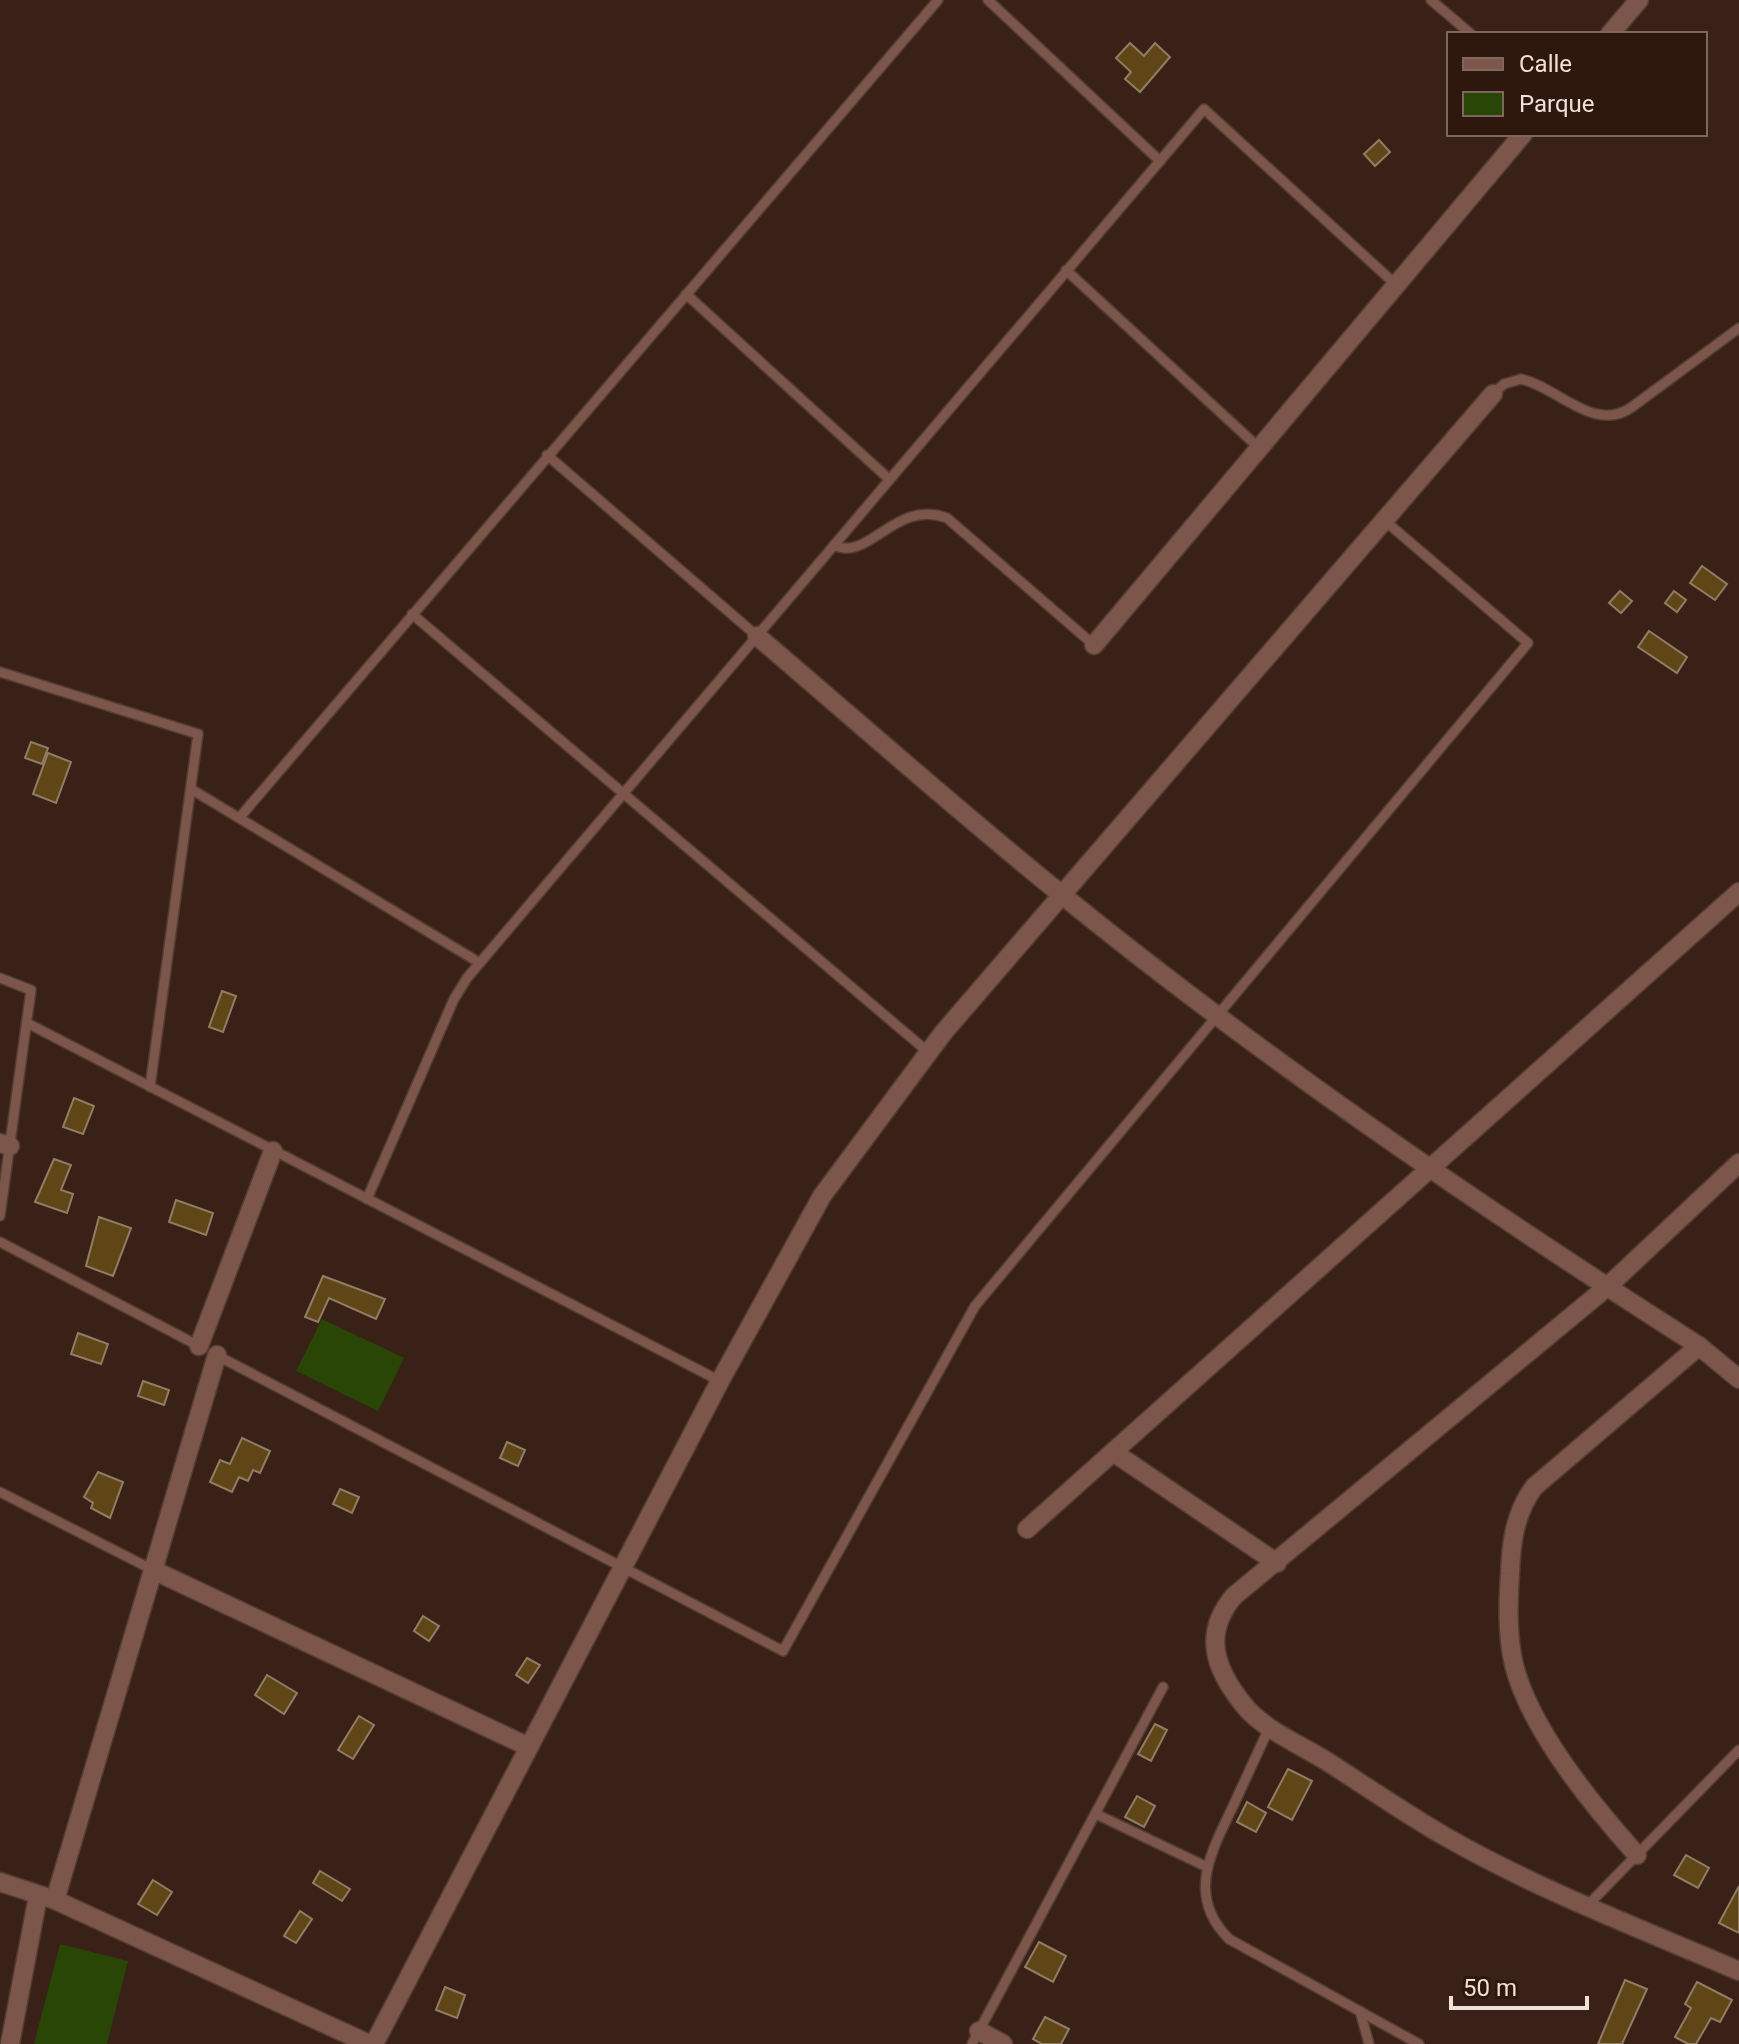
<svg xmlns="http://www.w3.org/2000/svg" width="1739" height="2044" font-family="Roboto,sans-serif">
  <rect width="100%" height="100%" fill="#392117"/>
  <g fill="#294607">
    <polygon points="322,1319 404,1358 378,1411 296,1371"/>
    <polygon points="60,1944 128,1961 107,2044 34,2044"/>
  </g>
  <g fill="#604516" stroke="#8f7e65" stroke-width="2">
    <polygon points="1130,43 1144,56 1155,43 1170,57 1140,92 1125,79 1131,72 1116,58"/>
    <polygon points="1379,140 1390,152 1375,166 1364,154"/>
    <polygon points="1702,566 1727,584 1715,600 1690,583"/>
    <polygon points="1620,591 1632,601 1621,613 1609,603"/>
    <polygon points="1674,591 1686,600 1677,612 1665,603"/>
    <polygon points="1649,631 1687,657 1677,673 1638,647"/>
    <polygon points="31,742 48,748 42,764 25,758"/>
    <polygon points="48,753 71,762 56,803 33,794"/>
    <polygon points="222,991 236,996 223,1032 209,1027"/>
    <polygon points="74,1098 94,1106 83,1134 63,1127"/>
    <polygon points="54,1159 71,1165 61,1190 73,1194 67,1213 35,1202"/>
    <polygon points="176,1200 213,1213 206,1235 169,1222"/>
    <polygon points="99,1217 131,1228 113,1276 86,1266"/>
    <polygon points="323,1276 385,1299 376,1319 329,1298 318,1322 305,1317"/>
    <polygon points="78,1333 108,1344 101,1364 71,1354"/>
    <polygon points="143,1381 169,1390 164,1405 138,1396"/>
    <polygon points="242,1438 270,1451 260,1473 253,1470 248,1481 239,1477 232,1492 210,1482 220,1460 230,1464"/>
    <polygon points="507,1442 525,1450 518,1466 500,1458"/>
    <polygon points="98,1472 123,1482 110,1518 91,1508 93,1503 84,1497"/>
    <polygon points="340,1489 359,1497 352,1513 333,1504"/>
    <polygon points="423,1616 439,1626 429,1641 414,1631"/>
    <polygon points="527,1658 540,1665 528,1683 516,1675"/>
    <polygon points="267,1675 297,1693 284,1714 255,1695"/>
    <polygon points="359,1716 374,1725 353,1759 338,1750"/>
    <polygon points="1155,1724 1167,1730 1151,1761 1138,1754"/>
    <polygon points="1288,1769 1312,1781 1292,1820 1268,1807"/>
    <polygon points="1137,1796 1155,1806 1144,1827 1125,1817"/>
    <polygon points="1247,1802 1266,1813 1256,1832 1237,1822"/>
    <polygon points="1686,1855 1709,1868 1698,1888 1674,1875"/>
    <polygon points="320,1871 350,1889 342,1901 313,1883"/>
    <polygon points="153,1880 172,1892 157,1915 138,1904"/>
    <polygon points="1739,1886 1739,1933 1719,1923"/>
    <polygon points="300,1911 312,1919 296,1943 284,1936"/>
    <polygon points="1039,1942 1066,1956 1053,1982 1025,1967"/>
    <polygon points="1625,1980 1647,1989 1622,2044 1598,2044"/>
    <polygon points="1697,1982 1732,2000 1720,2022 1711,2018 1696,2044 1688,2044 1675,2037 1691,2008 1685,2004"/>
    <polygon points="445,1987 465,1995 457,2018 436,2010"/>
    <polygon points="1045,2017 1069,2029 1061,2044 1042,2044 1033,2039"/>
  </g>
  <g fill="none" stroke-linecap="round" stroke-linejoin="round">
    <defs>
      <g id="service">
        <polyline points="988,0 1160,161"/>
        <polyline points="1431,0 1471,34"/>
        <polyline points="1066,270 1258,447"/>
        <polyline points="686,294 889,479"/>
        <path d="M1493,394L1504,384L1521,379C1558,387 1594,434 1632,407L1739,328"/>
        <polyline points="547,455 757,636"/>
        <path d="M834,545C868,563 896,498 947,518L1094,645"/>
        <polyline points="412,614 928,1052"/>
        <polyline points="0,672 198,734 150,1087"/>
        <polyline points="191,789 480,963"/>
        <polyline points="240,817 938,0"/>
        <polyline points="0,978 31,990 0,1216"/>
        <polyline points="27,1023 720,1381"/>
        <polyline points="367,1199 454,999 467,978 1204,109 1394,283"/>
        <polyline points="0,1242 199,1346"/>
        <polyline points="216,1355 783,1651 975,1306 1528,643 1384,520"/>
        <polyline points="0,1492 153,1570"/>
        <path d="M1270,1726C1258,1752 1246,1778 1234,1804C1212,1851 1185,1895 1229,1939L1419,2044"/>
        <polyline points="1096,1814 1207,1867"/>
        <polyline points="1587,1906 1739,1750"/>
        <polyline points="1360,2011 1369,2044"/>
        <polyline points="972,2044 1163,1687"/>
      </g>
      <g id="minor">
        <polyline points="1610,34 1639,0"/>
        <path d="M757,636C858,722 958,811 1062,895C1264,1059 1480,1206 1699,1346L1739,1379"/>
        <polyline points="1094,645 1523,134"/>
        <polyline points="0,1143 10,1146"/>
        <path d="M1739,1163L1607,1287L1234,1596C1202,1634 1215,1669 1243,1704C1262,1729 1301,1745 1328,1762C1367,1787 1406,1814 1446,1837C1539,1890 1641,1929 1739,1971"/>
        <polyline points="199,1346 273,1151"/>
        <polyline points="1113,1452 1277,1563"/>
        <polyline points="1027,1529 1739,892"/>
        <polyline points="153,1570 529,1747"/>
        <path d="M1637,1855C1593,1806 1530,1729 1514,1665C1507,1635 1508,1604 1510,1574C1511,1542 1515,1513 1534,1487L1699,1346"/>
        <polyline points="0,1882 55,1900 369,2044"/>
        <polyline points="55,1900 217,1355"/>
        <polyline points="979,2031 1003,2044"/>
        <polyline points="10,2044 38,1896"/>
        <polyline points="374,2044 720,1381 822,1196 943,1033 1493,394"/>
      </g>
    </defs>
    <use href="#service" stroke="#533c32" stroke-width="12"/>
    <use href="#minor" stroke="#533c32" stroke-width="21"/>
    <use href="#service" stroke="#7c554b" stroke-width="9"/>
    <use href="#minor" stroke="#7c554b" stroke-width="18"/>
  </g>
  <rect x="1447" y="32" width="260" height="104" fill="#2e180d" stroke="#7c685f" stroke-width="2"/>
  <rect x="1463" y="58" width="40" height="12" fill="#7c554b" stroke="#7c685f" stroke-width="2"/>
  <text x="1519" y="72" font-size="24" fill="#f0e0d9">Calle</text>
  <rect x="1463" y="92" width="40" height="24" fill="#294607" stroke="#7c685f" stroke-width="2"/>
  <text x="1519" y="112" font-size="24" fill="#f0e0d9">Parque</text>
  <path d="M1451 1996v12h136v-12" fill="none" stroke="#f0e0d9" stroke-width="4"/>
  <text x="1463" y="1996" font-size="24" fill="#f0e0d9" stroke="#2e180d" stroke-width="6" paint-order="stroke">50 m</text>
</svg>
